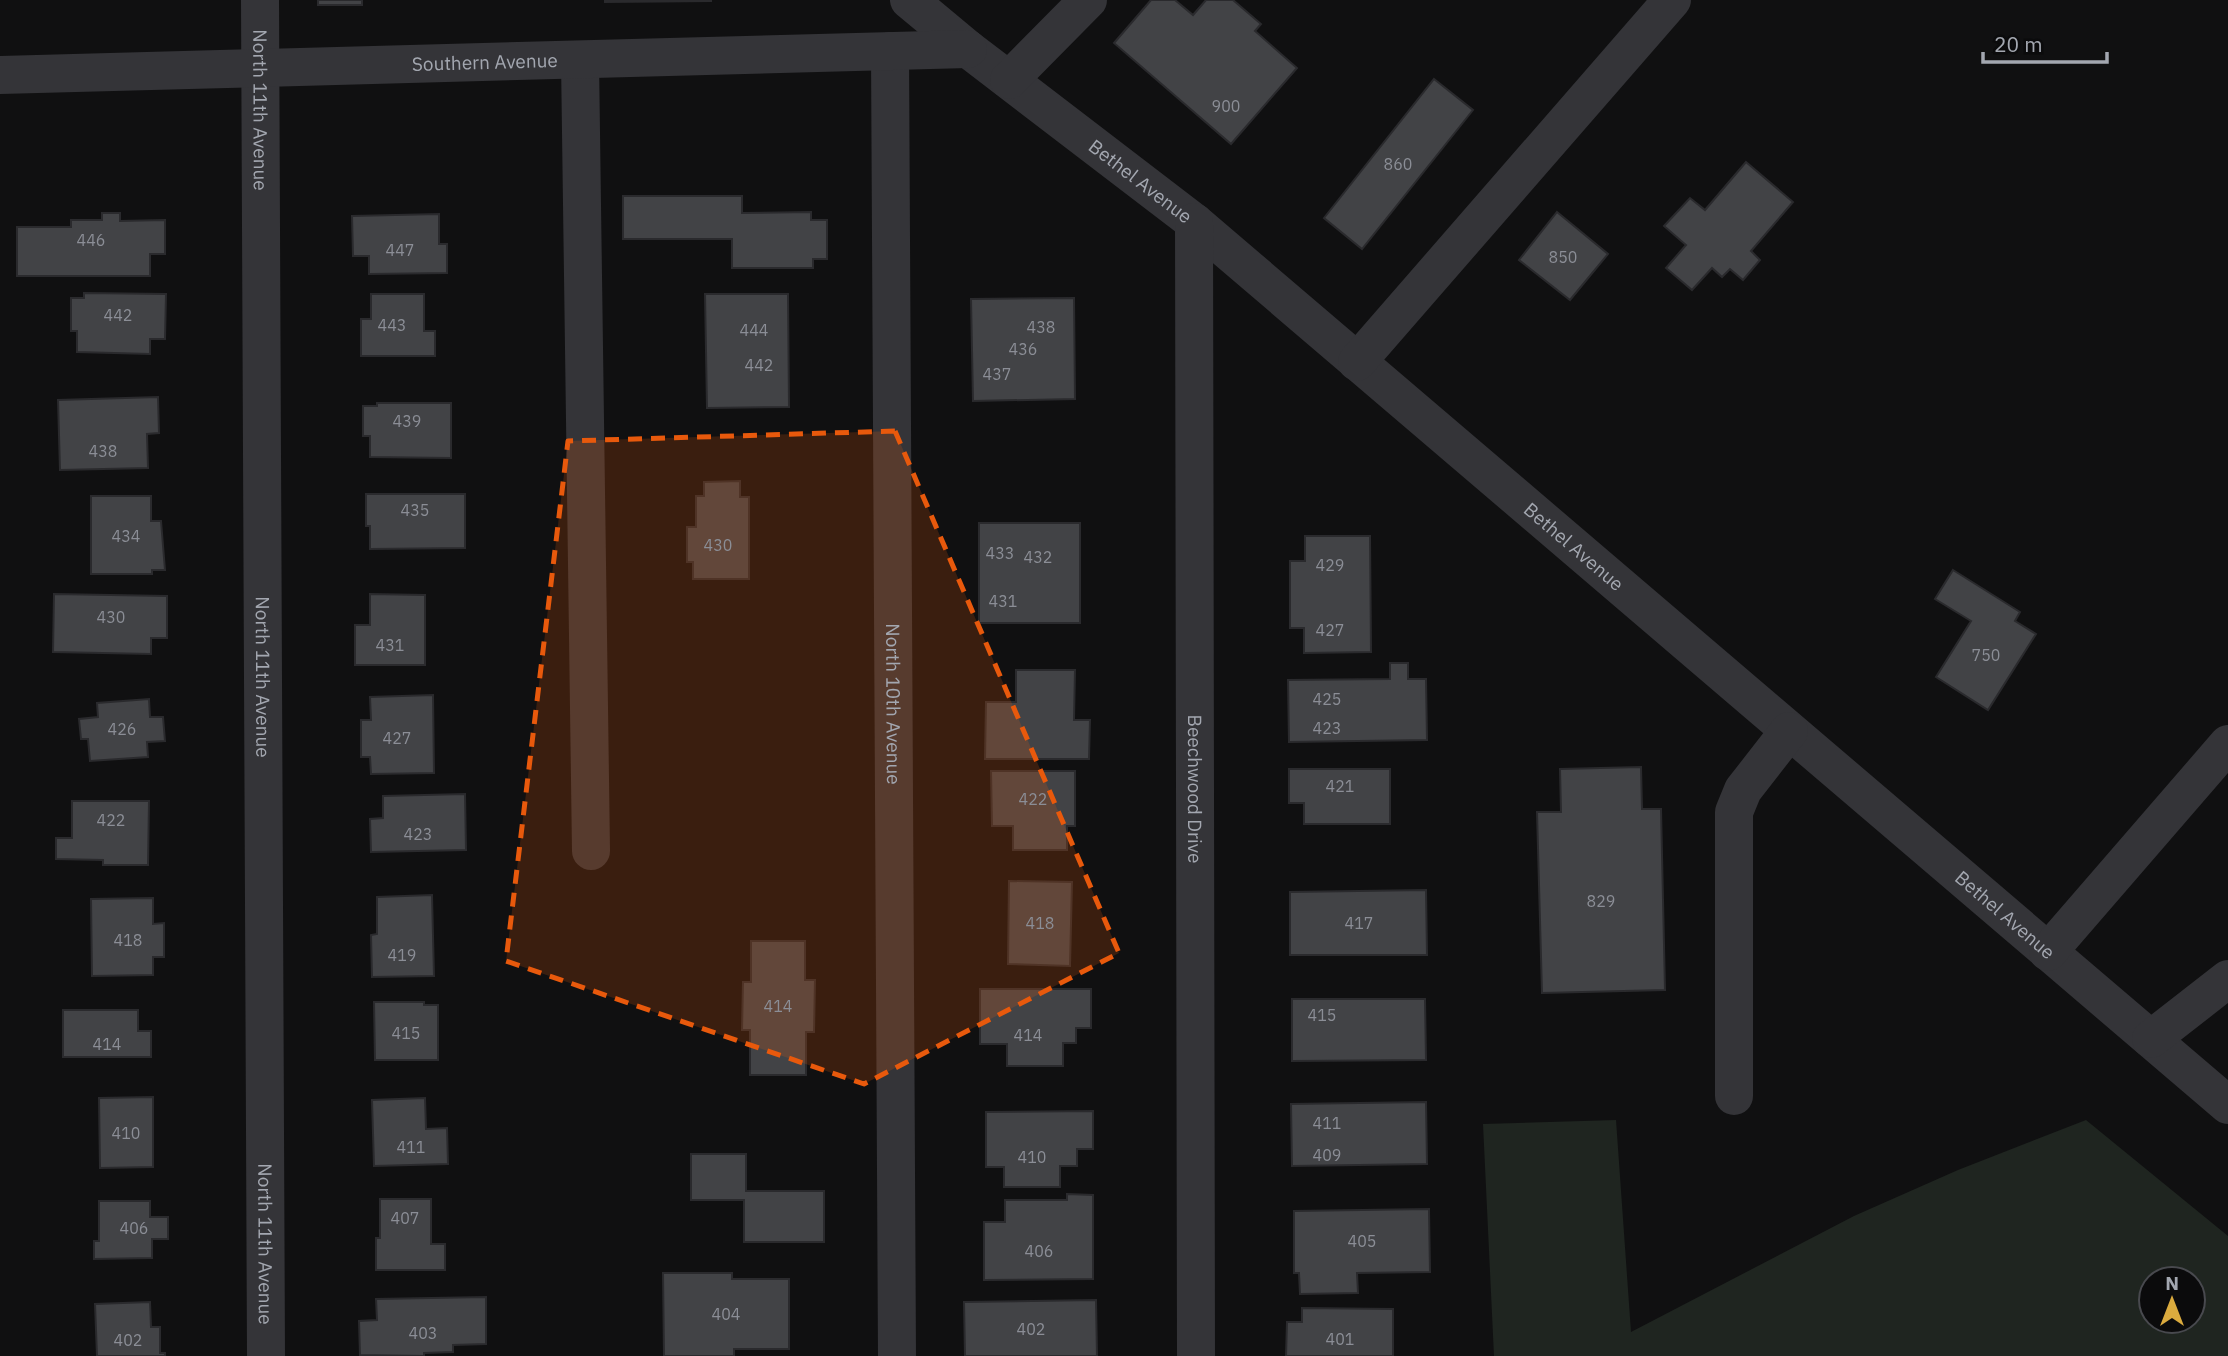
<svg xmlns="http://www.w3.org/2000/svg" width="2228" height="1356" font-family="'IBM Plex Sans',sans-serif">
  <rect width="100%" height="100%" fill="#101011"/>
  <path fill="#1f2520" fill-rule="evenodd" d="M1616,1120L1631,1332L1854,1216L1958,1170L2086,1120L2228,1236V1356H1494L1483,1124ZM2151,1279H2193V1321H2151Z"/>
  <g fill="#424346" stroke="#2a2a2d" stroke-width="2">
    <rect x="318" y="0" width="44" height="5"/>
    <polygon points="605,0 711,0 711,1 605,2"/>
    <polygon points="1151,0 1175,0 1193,15 1206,0 1233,0 1261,24 1255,31 1297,68 1231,144 1114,43"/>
    <polygon points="1434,79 1473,110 1362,249 1324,218"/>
    <polygon points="1746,162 1793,202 1751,251 1760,260 1743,280 1730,269 1722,277 1712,268 1692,290 1666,268 1686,245 1664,226 1690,198 1705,210"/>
    <polygon points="623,196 742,196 742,213 811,212 811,220 827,220 827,259 813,259 813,268 732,268 732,239 623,239"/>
    <polygon points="1557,212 1608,254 1570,300 1519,260"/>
    <polygon points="102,213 120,213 120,221 165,220 165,254 150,254 150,276 17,276 17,227 71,227 71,220 102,220"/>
    <polygon points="439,214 439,244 447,244 447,273 369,274 369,256 353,256 352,216"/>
    <polygon points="84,293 166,294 165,339 150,339 150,354 77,352 77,331 71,331 71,298 84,298"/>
    <polygon points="371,294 424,294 424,331 435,331 435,356 361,356 361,319 371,319"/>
    <polygon points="705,294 788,294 789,407 707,408"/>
    <polygon points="1074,298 1075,399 973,401 971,299"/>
    <polygon points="158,397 159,433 147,434 148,468 60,470 58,400"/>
    <polygon points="377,403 451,403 451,458 370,457 370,436 363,436 363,406 377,406"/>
    <polygon points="740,481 740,497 749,497 749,579 693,579 693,562 687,562 687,527 696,527 696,496 704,496 704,482"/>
    <polygon points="366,494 465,494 465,548 370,549 370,526 366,526"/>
    <polygon points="91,496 151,496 151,521 161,521 165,570 152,570 152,574 91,574"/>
    <rect x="979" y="523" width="101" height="100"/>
    <polygon points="1305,536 1370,536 1371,652 1304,653 1304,628 1290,628 1290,561 1305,561"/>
    <polygon points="1953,570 2020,612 2015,621 2036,634 1988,710 1936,677 1971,621 1935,599"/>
    <polygon points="54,594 167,596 167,638 151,638 151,654 53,652"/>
    <polygon points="370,594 425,595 425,665 355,665 355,625 370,625"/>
    <polygon points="1390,663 1408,663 1408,679 1426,679 1427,740 1289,742 1288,680 1390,679"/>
    <polygon points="1016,670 1075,670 1074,720 1090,720 1089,759 985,759 986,702 1016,702"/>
    <polygon points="433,695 434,773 371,774 370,757 361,757 361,720 371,720 370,697"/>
    <polygon points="149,699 150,717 163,717 165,741 147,742 148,757 90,761 88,739 81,739 79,719 98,717 97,703"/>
    <polygon points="1641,767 1642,809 1661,809 1665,990 1542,993 1537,812 1561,812 1560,769"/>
    <polygon points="1289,769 1390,769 1390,824 1304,824 1304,803 1289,803"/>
    <polygon points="991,771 1075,771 1075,826 1067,826 1067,850 1013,850 1013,826 992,826"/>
    <polygon points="465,794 466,850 371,852 370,819 383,818 383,796"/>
    <polygon points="72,801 149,801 148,865 103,865 103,860 56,859 56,838 72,838"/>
    <polygon points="1009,881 1072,882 1070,966 1008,964"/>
    <polygon points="1426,890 1427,955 1290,955 1290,892"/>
    <polygon points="432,895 434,976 372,977 371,935 377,934 377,897"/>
    <polygon points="153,898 153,924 164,923 164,957 153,957 153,975 92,976 91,899"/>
    <polygon points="751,941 805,941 805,980 815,980 814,1032 806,1032 806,1075 750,1075 750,1030 742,1030 743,982 751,982"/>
    <polygon points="980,989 1091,989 1091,1028 1076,1028 1076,1043 1063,1043 1063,1066 1007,1066 1007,1044 980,1044"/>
    <polygon points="1292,999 1425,999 1426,1060 1292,1061"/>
    <polygon points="374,1002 424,1002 424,1005 438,1005 438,1060 375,1060"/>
    <polygon points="63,1010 138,1010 138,1031 151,1031 151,1057 63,1057"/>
    <polygon points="153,1097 153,1167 100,1168 99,1098"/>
    <polygon points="425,1098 426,1129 447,1128 448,1164 374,1166 372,1100"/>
    <polygon points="1426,1102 1427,1164 1292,1166 1291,1104"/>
    <polygon points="1093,1111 1093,1149 1077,1149 1077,1166 1060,1166 1060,1187 1004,1187 1004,1167 986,1167 986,1112"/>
    <polygon points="691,1154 746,1154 746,1191 824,1191 824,1242 744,1242 744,1200 691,1200"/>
    <polygon points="1067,1194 1093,1195 1093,1279 984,1280 984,1222 1005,1222 1005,1200 1067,1200"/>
    <polygon points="380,1199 431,1199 431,1244 445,1244 445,1270 376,1270 376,1238 380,1238"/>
    <polygon points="99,1201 150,1201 150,1217 168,1217 168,1239 152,1239 152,1258 94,1259 94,1241 99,1241"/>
    <polygon points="1429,1209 1430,1272 1357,1273 1358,1293 1300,1294 1299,1273 1294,1273 1294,1211"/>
    <polygon points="663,1273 732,1273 732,1279 789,1279 789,1349 734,1349 734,1356 664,1356"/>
    <polygon points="486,1297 486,1344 453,1345 453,1352 424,1353 424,1356 360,1355 359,1321 377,1320 376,1299"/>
    <polygon points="1096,1300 1097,1356 965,1356 964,1302"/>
    <polygon points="150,1302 151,1327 160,1327 160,1353 165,1353 165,1356 97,1356 95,1304"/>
    <polygon points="1302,1308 1393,1309 1393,1356 1286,1356 1287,1322 1302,1322"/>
  </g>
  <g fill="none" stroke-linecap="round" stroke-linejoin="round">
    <g stroke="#343438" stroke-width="38">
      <path id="s1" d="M260,0L266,1356"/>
      <path id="s2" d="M909,0L968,49L1194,222L2228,1105"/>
      <path id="s3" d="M890,51L897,1356"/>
      <polyline points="580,60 591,851"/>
      <path id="s4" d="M0,75L968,49"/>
      <polyline points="1009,80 1088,0"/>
      <path id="s5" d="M1194,222L1196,1356"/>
      <polyline points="1357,362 1672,0"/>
      <polyline points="2048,952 2228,744"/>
      <polyline points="2151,1039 2228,979"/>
      <polyline points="1734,1096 1734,812 1743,790 1789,731"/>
    </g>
  </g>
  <path fill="#e8590c" fill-opacity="0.2" stroke="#e8590c" stroke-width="5" stroke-dasharray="14 9" stroke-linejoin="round" d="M895,431L1119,953L864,1084L506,961L568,441Z"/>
  <g text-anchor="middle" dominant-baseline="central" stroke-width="5" stroke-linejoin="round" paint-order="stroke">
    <g font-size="16" fill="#8b8e96">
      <text x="1226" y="106">900</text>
      <text x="1398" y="164">860</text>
      <text x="91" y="240">446</text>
      <text x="400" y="250">447</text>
      <text x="1563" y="257">850</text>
      <text x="118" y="315">442</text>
      <text x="392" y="325">443</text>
      <text x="1041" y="327">438</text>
      <text x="754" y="330">444</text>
      <text x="1023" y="349">436</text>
      <text x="759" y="365">442</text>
      <text x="997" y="374">437</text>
      <text x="407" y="421">439</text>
      <text x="103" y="451">438</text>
      <text x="415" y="510">435</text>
      <text x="126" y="536">434</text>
      <text x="718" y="545">430</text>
      <text x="1000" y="553">433</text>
      <text x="1038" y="557">432</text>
      <text x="1330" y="565">429</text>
      <text x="1003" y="601">431</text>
      <text x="111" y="617">430</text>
      <text x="1330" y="630">427</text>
      <text x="390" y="645">431</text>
      <text x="1986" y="655">750</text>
      <text x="1327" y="699">425</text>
      <text x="1327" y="728">423</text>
      <text x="122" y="729">426</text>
      <text x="397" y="738">427</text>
      <text x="1340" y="786">421</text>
      <text x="1033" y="799">422</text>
      <text x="111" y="820">422</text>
      <text x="418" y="834">423</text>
      <text x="1601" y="901">829</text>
      <text x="1040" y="923">418</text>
      <text x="1359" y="923">417</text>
      <text x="128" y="940">418</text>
      <text x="402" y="955">419</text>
      <text x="778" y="1006">414</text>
      <text x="1322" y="1015">415</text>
      <text x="406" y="1033">415</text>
      <text x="1028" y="1035">414</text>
      <text x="107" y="1044">414</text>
      <text x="1327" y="1123">411</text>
      <text x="126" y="1133">410</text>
      <text x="411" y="1147">411</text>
      <text x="1327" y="1155">409</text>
      <text x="1032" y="1157">410</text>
      <text x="405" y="1218">407</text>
      <text x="134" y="1228">406</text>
      <text x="1362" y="1241">405</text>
      <text x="1039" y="1251">406</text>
      <text x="726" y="1314">404</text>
      <text x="1031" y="1329">402</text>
      <text x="423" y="1333">403</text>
      <text x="1340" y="1339">401</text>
      <text x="128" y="1340">402</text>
    </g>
    <g font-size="19" fill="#a3a7b0" stroke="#0b0b0c">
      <text stroke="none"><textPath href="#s4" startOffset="485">Southern Avenue</textPath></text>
      <text stroke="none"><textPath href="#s1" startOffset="110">North 11th Avenue</textPath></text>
      <text stroke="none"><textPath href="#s2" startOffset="294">Bethel Avenue</textPath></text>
      <text stroke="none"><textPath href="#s2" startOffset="861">Bethel Avenue</textPath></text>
      <text stroke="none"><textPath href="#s1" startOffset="677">North 11th Avenue</textPath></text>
      <text stroke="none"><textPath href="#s3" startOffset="653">North 10th Avenue</textPath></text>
      <text stroke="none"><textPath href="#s5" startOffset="567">Beechwood Drive</textPath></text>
      <text stroke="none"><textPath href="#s2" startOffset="1428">Bethel Avenue</textPath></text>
      <text stroke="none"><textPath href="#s1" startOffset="1244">North 11th Avenue</textPath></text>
    </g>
  </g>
  <g transform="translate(2172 1300)"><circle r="33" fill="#0b0b0c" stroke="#48494e" stroke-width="2"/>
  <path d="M0-5L12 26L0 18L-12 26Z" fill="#dbab3e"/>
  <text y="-10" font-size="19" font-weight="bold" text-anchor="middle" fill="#a3a7b0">N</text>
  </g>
  <path d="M1983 52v10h124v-10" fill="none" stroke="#a3a7b0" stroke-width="3.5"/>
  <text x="1994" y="52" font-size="21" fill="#a3a7b0" stroke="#0b0b0c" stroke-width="5" paint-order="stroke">20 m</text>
</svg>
